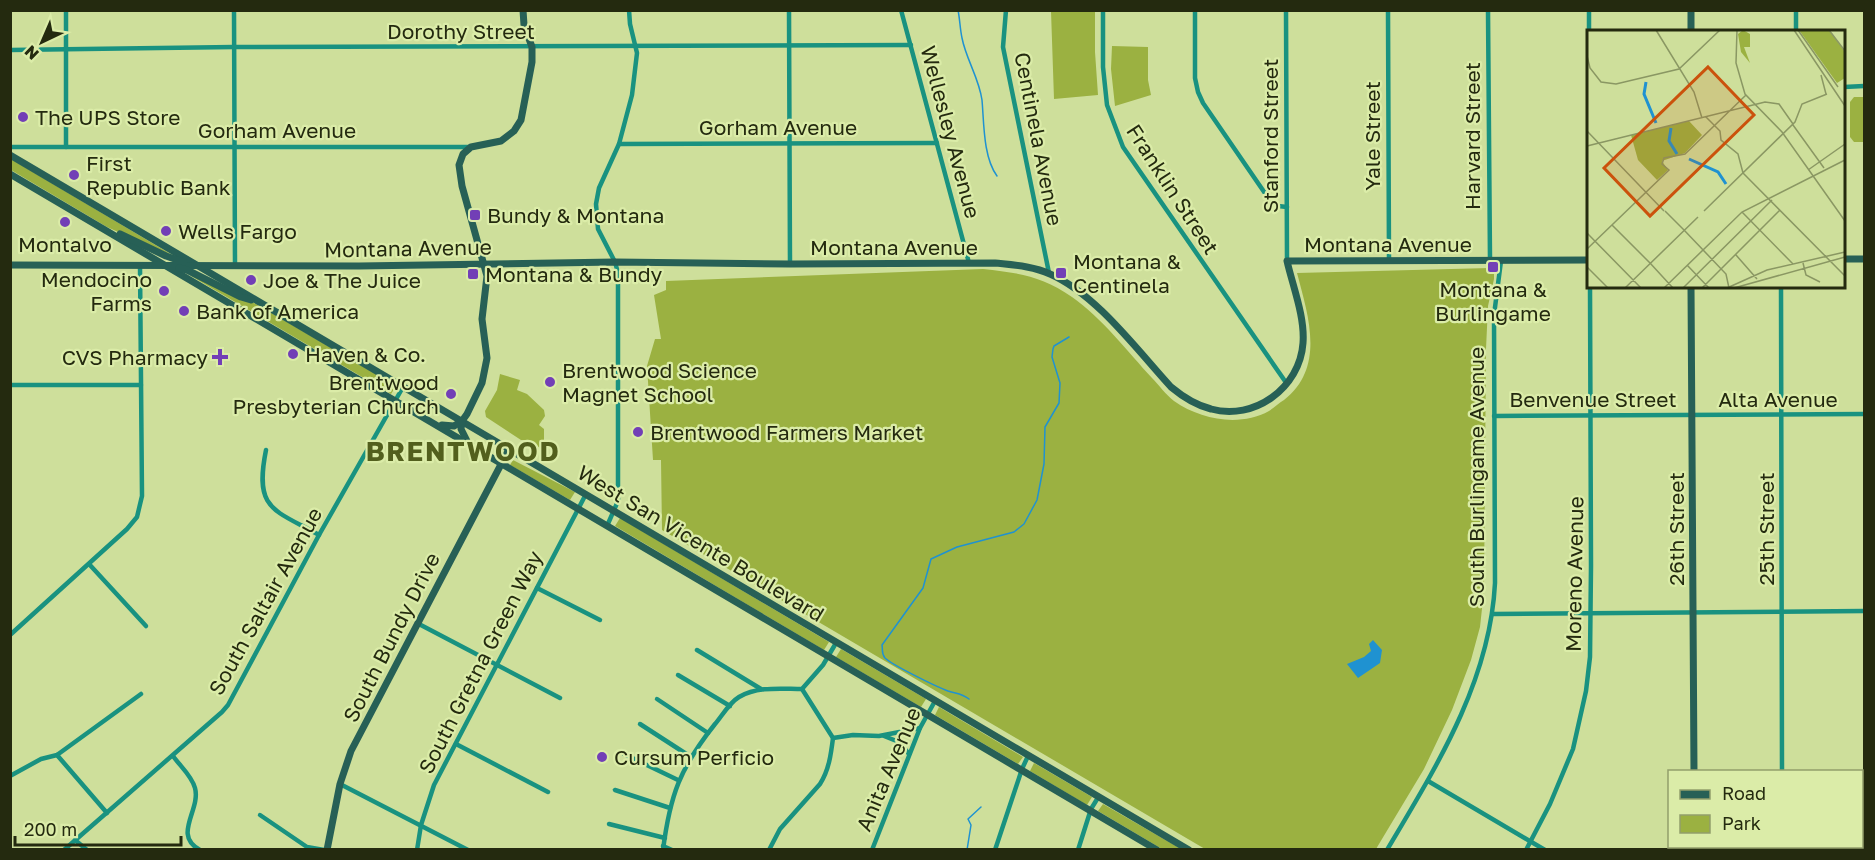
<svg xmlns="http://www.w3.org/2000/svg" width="1875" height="860" font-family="'Golos Text',sans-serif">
  <rect width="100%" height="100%" fill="#cedf9b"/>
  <g fill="#9bb141">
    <polygon points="1051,11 1095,11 1095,52 1098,95 1054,99"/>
    <polygon points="1112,46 1148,47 1148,80 1151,95 1115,106 1111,69"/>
    <polygon points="1854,97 1864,97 1864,142 1854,142 1850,137 1850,102"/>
    <polygon points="11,159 174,256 169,255 107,227 11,170"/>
    <path d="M1490,268L1494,272V279L1488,306L1486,349L1484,590L1480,627L1471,660L1452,710L1424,769L1376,849H1205L662,530L661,460H653L647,366L655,339H661L654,295L666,290V281L983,269C1019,273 1042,276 1072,297C1101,317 1128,352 1152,378C1159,385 1166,395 1174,401C1201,420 1240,427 1269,411C1274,408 1279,403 1284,400C1326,367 1308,315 1297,273Z"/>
    <polygon points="191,276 196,276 258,305 396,386 391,394"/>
    <polygon points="500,374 520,380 517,390 527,394 544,410 545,416 539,425 544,429 544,441 540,448 529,440 521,440 486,417 485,411 497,390"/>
    <polygon points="513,460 575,492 570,500 510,465"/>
    <polygon points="620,518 829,642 824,650 615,526"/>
    <polygon points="841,649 926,699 921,707 836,657"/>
    <polygon points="939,707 1023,757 1018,764 935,715"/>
    <polygon points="1034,763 1092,797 1087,805 1030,771"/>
    <polygon points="1103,804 1181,849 1162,849 1098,811"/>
  </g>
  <polygon fill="#1f92d1" points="1373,640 1382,650 1380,663 1358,678 1347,664 1364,657 1371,651 1369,644"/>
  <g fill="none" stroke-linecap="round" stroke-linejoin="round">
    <g stroke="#1f92d1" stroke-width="1.5">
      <path d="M958,10C960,20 960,29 962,38C966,59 979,78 982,100C984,122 983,157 997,176"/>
      <path d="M969,699C961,693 957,694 948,691C937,687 892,665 885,658C881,653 883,650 882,645L923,588L931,559L957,547L1014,532L1024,524L1037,500L1044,464L1045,427L1059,403L1060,383L1052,357L1053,349L1054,346L1069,337"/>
      <polyline points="967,850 971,825 968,819 981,807"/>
    </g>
    <g stroke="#199280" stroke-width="4.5">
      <polyline points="234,10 235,265"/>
      <polyline points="789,10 790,264"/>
      <polyline points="901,10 969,263"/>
      <polyline points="1006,10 1003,47 1049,273"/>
      <polyline points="1103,10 1103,67 1107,105 1123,147 1287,384"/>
      <polyline points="1195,10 1195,78 1198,92 1203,103 1271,202 1278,206 1287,207"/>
      <polyline points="1286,10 1287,261"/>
      <polyline points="1388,10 1389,261"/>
      <polyline points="1488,10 1490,260"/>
      <polyline points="1589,10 1589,32"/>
      <polyline points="1796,10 1796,32"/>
      <polyline points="10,50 234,47 911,45"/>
      <polyline points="1844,87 1864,86"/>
      <polyline points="619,144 937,143"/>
      <polyline points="10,147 470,147"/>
      <polyline points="66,147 66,10"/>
      <polyline points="1781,286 1782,772"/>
      <polyline points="10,385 141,385"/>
      <polyline points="1494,416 1864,414"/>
      <path d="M266,450C254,510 273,509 319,535"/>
      <polyline points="607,526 618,501 618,273 615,262 598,229 596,204 599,188 619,144 632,95 637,53 630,24 629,10"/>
      <polyline points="89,564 146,626"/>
      <polyline points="537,588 600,620"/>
      <polyline points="1493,614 1864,611"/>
      <polyline points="417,623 560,698"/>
      <polyline points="10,635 127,529 137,517 142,496 140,265"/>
      <polyline points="697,650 761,689"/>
      <polyline points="678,675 730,706"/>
      <polyline points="657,699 708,733"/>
      <polyline points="640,724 691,757"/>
      <polyline points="884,736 899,742 909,754"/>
      <polyline points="833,738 853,735 879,736 920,728"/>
      <polyline points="456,744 548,792"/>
      <polyline points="624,754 678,780"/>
      <polyline points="57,755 107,813"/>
      <path d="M173,756C180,766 192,776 195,788C201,810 172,835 200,850"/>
      <polyline points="10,776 41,759 57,755 141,694"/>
      <polyline points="1428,781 1545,850"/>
      <polyline points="340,784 468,850"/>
      <polyline points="615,790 670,808"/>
      <polyline points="260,815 307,847 324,850"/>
      <polyline points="609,824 665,838"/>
      <polyline points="1862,826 1864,826"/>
      <polyline points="75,840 87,850"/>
      <polyline points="663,846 672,850"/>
      <polyline points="1782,846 1782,850"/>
      <polyline points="64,850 222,712 228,705 319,535 403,387"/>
      <polyline points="417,850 421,825 434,785 586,494"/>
      <path d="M663,850C670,795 680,768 715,724C722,716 729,703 739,697C758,686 781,689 802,689L823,665L836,643"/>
      <path d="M769,850L780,829L820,784C829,770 831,754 833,738L802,689"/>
      <polyline points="872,850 920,728 935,701"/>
      <polyline points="995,850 1022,769 1028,756"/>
      <polyline points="1078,850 1091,809 1099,796"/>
      <path d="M1387,850C1436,767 1490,682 1495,583L1494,315L1501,261"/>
      <polyline points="1526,850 1550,804 1573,749 1586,691 1590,657 1591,566 1590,286"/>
    </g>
    <g stroke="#276056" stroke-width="7">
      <polyline points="1691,10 1691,32"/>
      <polyline points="10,155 1189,850"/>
      <polyline points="10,174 1157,850"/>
      <polyline points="120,234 166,256 186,263"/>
      <polyline points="1844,259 1864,259"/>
      <path d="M10,265L359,266L615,262L790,264L995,263C1013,265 1033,266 1050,274C1096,294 1137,350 1171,387C1183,397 1195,405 1211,409C1254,421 1300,388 1303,343C1305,317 1293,287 1287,261L1588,260"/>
      <polyline points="179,268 187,270 241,297 251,300"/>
      <polyline points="1691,286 1694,772"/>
      <polyline points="462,421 461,429 467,441"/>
      <polyline points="442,425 454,426 462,421 467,414 482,383 487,358 482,319 487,276 462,186 459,165 463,154 471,147 501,141 514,131 521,120 532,62 532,47 524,25 523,10"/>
      <polyline points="327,850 340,784 351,751 509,449"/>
      <polyline points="1694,850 1694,846"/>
    </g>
  </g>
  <g fill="#723fb6" stroke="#dbeca8" stroke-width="2">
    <circle cx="23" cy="117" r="6"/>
    <circle cx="74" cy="175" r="6"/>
    <rect x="469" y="209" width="12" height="12" rx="3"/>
    <circle cx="65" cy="222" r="6"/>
    <circle cx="166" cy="231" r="6"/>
    <rect x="1487" y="261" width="12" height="12" rx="3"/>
    <rect x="1055" y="267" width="12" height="12" rx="3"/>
    <rect x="467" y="268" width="12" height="12" rx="3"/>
    <circle cx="251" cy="280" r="6"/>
    <circle cx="164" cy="291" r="6"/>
    <circle cx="184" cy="311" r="6"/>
    <circle cx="293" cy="354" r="6"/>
    <path d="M217 348h6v6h6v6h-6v6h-6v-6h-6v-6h6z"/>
    <circle cx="550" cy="382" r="6"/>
    <circle cx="451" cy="394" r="6"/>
    <circle cx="638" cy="432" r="6"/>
    <circle cx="602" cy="757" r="6"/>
  </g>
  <g text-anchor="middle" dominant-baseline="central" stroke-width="4.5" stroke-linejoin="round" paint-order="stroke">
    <g font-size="21" fill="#242a0f" stroke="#dbeca8">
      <text x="461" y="31">Dorothy Street</text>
      <text x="778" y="127">Gorham Avenue</text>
      <text x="277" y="130">Gorham Avenue</text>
      <text transform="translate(951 132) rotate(75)">Wellesley Avenue</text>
      <text transform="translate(1270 136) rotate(-90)">Stanford Street</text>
      <text transform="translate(1372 136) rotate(-90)">Yale Street</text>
      <text transform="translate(1472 136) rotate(-90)">Harvard Street</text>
      <text transform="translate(1039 139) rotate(79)">Centinela Avenue</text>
      <text transform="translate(1173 189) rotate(57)">Franklin Street</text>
      <text x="1388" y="244">Montana Avenue</text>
      <text x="894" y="247">Montana Avenue</text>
      <text transform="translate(408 248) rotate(-1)">Montana Avenue</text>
      <text x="1593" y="399">Benvenue Street</text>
      <text x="1778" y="399">Alta Avenue</text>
      <text transform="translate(1476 477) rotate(-90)">South Burlingame Avenue</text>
      <text transform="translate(1676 529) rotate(-90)">26th Street</text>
      <text transform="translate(1766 529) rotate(-90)">25th Street</text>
      <text transform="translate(701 543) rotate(31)">West San Vicente Boulevard</text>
      <text transform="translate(1574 574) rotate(-89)">Moreno Avenue</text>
      <text transform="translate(265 601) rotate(-61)">South Saltair Avenue</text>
      <text transform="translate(391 637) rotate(-63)">South Bundy Drive</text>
      <text transform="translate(480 662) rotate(-63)">South Gretna Green Way</text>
      <text transform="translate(888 769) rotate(-67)">Anita Avenue</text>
    </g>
    <g font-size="21" fill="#242a0f" stroke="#dbeca8" text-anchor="start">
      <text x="35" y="117">The UPS Store</text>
      <text x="86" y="163">First<tspan x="86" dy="24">Republic Bank</tspan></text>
      <text x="487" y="215">Bundy &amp; Montana</text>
      <text x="178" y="231">Wells Fargo</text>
      <text x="65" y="244" text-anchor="middle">Montalvo</text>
      <text x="1073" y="261">Montana &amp;<tspan x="1073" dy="24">Centinela</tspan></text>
      <text x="485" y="274">Montana &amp; Bundy</text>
      <text x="152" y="279" text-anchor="end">Mendocino<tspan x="152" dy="24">Farms</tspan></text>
      <text x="263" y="280">Joe &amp; The Juice</text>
      <text x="1493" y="289" text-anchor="middle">Montana &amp;<tspan x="1493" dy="24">Burlingame</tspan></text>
      <text x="196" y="311">Bank of America</text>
      <text x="305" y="354">Haven &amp; Co.</text>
      <text x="208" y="357" text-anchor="end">CVS Pharmacy</text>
      <text x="562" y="370">Brentwood Science<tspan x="562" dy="24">Magnet School</tspan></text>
      <text x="439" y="382" text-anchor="end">Brentwood<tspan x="439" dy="24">Presbyterian Church</tspan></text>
      <text x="650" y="432">Brentwood Farmers Market</text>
      <text x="614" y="757">Cursum Perficio</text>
    </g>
    <g font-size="27" font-weight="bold" letter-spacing="1.5" fill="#525f1d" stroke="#dbeca8">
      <text x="463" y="451">BRENTWOOD</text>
    </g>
  </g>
  <g transform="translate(1587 30)">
    <rect width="258" height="258" fill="#cedf9b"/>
    <path d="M156,0L163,4V17H157L163,33L154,22L151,4ZM212,0H242L258,22V48L250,53ZM102,91L115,105L98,123L75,131L81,140L70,150L51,130L44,105Z" fill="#9bb141"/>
    <path fill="none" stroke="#1f92d1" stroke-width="3" d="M59,52L57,64L69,93M84,98L82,111L90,124M102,129L131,142L139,154"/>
    <path fill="none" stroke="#8a9763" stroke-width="1.5" d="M69,0L107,62L115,88M150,0L149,33L158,64L195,102L258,191M207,0L258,76M211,0L251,57M242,0L258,21M0,26L3,38L14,52L29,54L92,39L133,0M234,45L239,64M119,87L133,101L134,110L151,124L156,143M206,95L237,138M0,101L77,181M0,116L178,72L192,74L206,94M221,140L258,114M156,143L258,246M78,181L97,200M117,181L208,92L215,74L240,64M155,182L206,234M25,195L63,233M97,200L139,244L142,258M0,203L54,258M0,219L82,140L75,134L77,128L98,124L159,65M149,225L170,249M63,233L86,258M216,233L219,245L233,252M100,235L122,258M0,237L21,258M134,239L193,180M38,258L111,187M77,258L155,182L258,130M96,258L185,170M115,258L134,239M140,258L180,240L258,222M147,258L258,227"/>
    <path fill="#cb520c" fill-opacity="0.15" stroke="#cb520c" stroke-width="3" d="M121,37L167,85L63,186L17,138Z"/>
    <rect width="258" height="258" fill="none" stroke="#242a0f" stroke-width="3"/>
  </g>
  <rect width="1875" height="860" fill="none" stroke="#242a0f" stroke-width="24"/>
  <rect x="1668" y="770" width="195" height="78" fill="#dbeca8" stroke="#929e6b" stroke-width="1.5"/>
  <rect x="1680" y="790" width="30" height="9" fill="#276056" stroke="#929e6b" stroke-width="1.5"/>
  <text x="1722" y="800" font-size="18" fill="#242a0f">Road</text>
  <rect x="1680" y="815" width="30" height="18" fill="#9bb141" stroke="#929e6b" stroke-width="1.5"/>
  <text x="1722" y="830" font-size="18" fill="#242a0f">Park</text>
  <g transform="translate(42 42) rotate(224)" stroke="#dbeca8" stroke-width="4.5" paint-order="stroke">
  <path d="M0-4.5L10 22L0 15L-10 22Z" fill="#242a0f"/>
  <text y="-9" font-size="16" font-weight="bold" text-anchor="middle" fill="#242a0f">N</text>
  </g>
  <path d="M15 836v9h166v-9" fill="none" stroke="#242a0f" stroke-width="3"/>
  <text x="24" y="836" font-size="18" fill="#242a0f" stroke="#dbeca8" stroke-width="4.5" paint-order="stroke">200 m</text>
</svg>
